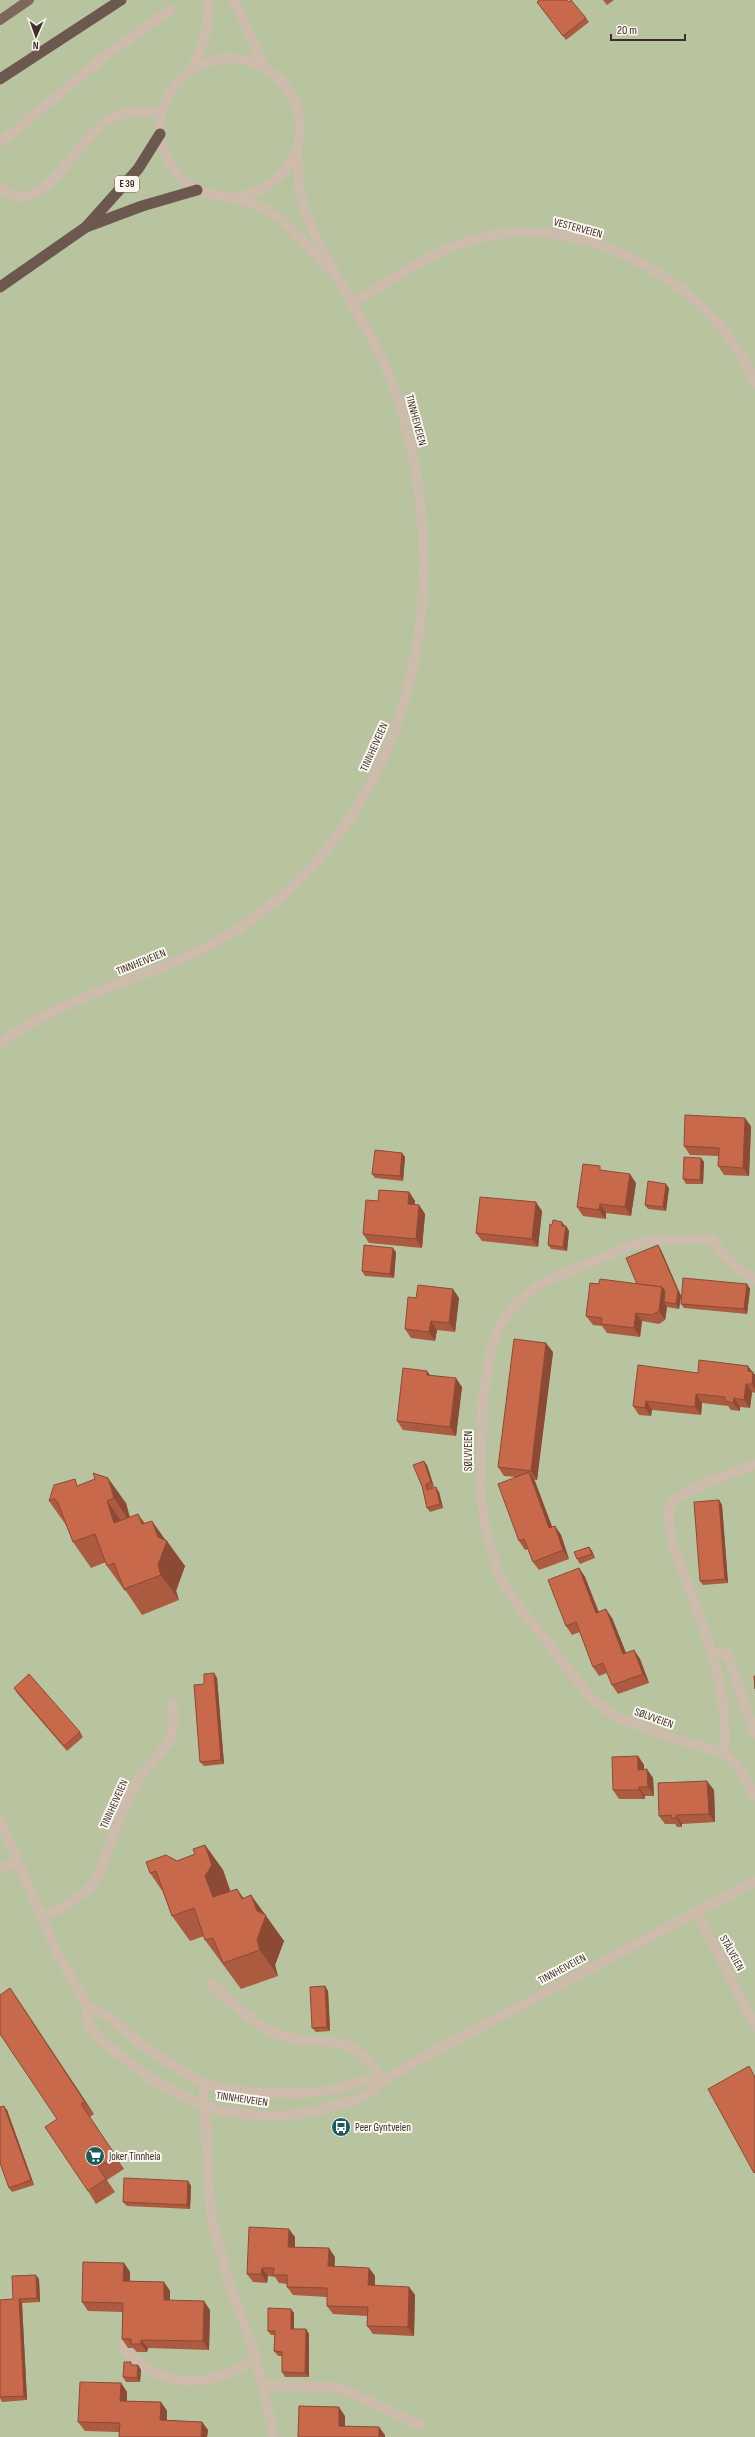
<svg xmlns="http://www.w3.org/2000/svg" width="755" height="2437" font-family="'Sofia Sans Condensed',sans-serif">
  <rect width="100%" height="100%" fill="#f4ebe1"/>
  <rect fill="#b8c4a0" x="0" y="0" width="755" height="2437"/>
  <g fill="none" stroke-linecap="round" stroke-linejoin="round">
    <g stroke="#cdbbac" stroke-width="10">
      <polyline points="0,143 110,52 170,10"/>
      <path d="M0,186C36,228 81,136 106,121C124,110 142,111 162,112"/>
      <path d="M353,303C395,278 440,245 488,236C592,215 715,286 755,383"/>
      <path d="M712,1239C722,1254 738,1272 755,1279"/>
      <polyline points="711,1654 720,1652 728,1656 755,1734"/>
      <polyline points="41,1917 67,1905 88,1889 98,1877 121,1814 138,1779 170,1741 174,1721 172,1703"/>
      <path d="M211,1984C227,1999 257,2027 277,2034C324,2051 352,2025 382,2081"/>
      <path d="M123,2347C130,2354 138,2362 146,2368C182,2390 224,2382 256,2357"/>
      <polyline points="264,2386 338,2387 420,2425"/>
    </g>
    <g stroke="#cdbbac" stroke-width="10">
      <polyline points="712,1239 657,1240 635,1244 541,1283 519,1301 500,1324 491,1348 482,1402 481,1497 485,1526 499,1576 515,1601 591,1698 616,1717 672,1738 724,1753 739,1768 755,1796"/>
      <path d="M724,1753C731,1681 696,1610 672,1543C671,1532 666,1517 670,1507C678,1489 737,1472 755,1465"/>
      <polyline points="0,1868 18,1863"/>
      <polyline points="697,1913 755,2026"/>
      <polyline points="203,2083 211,2216 228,2279 256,2357 274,2437"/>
    </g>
    <g stroke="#cdbbac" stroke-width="10">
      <polyline points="234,0 264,67"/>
      <path d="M190,70C202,65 214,58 227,58C265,57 300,89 300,128C300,163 271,193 236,197C225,199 212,195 201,191C179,183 163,157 160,135C159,116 165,95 178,82C182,77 188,74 191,69C204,47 209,25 208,0"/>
      <polyline points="236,198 266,209 283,221 331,271"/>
      <path d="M0,1044C71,989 166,977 241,927C411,813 457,597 401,408C380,336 330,278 304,208C297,188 298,166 297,146"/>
      <polyline points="0,1820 58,1955 87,2005 88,2024 103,2042 154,2081 184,2097 220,2111 261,2116 282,2116 312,2112 358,2099 371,2092 382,2081 422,2058 755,1881"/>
      <polyline points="87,2005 112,2019 140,2044 164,2060 203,2083 221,2088 264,2093 305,2093 335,2089 362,2081 382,2081"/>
    </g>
    <polyline stroke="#7d675c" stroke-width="10" points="0,20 29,0"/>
    <g stroke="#6c584f" stroke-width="11">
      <polyline points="0,79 121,0"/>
      <polyline points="86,227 142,206 197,190"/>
      <polyline points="0,287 86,227 138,169 160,134"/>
    </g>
  </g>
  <g fill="#ac5a40">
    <polygon points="603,0 614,0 607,5"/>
    <polygon points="537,2 586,18 589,22 566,40"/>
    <polygon points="751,1126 749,1176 724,1175 718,1166 719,1156 690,1155 684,1146"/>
    <polygon points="402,1153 405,1157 403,1181 375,1178 372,1174"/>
    <polygon points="701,1158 704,1162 703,1184 686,1184 683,1179"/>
    <polygon points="603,1170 636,1183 631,1216 606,1213 606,1219 583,1216 577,1207"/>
    <polygon points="669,1188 666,1211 648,1209 645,1205"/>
    <polygon points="409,1192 415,1201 414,1205 419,1205 425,1214 422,1248 369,1243 363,1234 378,1201"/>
    <polygon points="542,1211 538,1247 482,1241 476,1233"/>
    <polygon points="565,1226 566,1226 569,1231 567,1251 551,1249 548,1245"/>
    <polygon points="661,1250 681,1296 679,1309 667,1307 665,1320 659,1324 642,1321 640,1337 607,1333 602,1326 593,1325 586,1316 599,1284 637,1284"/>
    <polygon points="396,1252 394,1278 365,1276 362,1271"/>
    <polygon points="747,1284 750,1289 747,1314 684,1308 681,1304"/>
    <polygon points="416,1298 459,1298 455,1332 437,1330 435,1341 411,1338 405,1329"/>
    <polygon points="553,1352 537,1480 534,1480 552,1527 555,1526 561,1535 569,1559 539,1570 533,1562 528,1549 525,1550 519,1541 515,1477 504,1476 498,1467"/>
    <polygon points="427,1371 430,1375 462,1387 456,1436 403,1430 397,1421"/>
    <polygon points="752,1372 755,1375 755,1393 752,1392 750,1408 740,1407 740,1411 731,1410 728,1406 702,1403 701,1415 652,1410 651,1416 639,1415 633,1406 698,1373"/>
    <polygon points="427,1465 434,1487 429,1489 439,1492 443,1508 430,1512 427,1508 422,1486"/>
    <polygon points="95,1479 126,1503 130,1517 145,1523 165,1540 185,1566 176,1591 179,1600 142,1615 126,1591 125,1591 107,1566 106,1562 91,1568 73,1542 66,1525 49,1501 79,1485"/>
    <polygon points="719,1500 722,1505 728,1583 703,1585 700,1581"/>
    <polygon points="589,1547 592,1551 595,1558 580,1564 577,1559"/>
    <polygon points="579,1568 585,1577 599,1612 612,1618 626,1653 634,1650 640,1659 649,1683 618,1694 612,1685 607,1673 599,1676 593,1667 580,1632 572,1635 566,1626"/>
    <polygon points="214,1673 217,1678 224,1764 204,1766 200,1762 204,1684"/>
    <polygon points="14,1688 80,1732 83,1737 67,1751 17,1693"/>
    <polygon points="638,1756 644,1765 644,1769 653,1778 654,1796 645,1796 645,1799 619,1799 613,1790"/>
    <polygon points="714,1790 715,1822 682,1824 682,1827 677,1827 675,1824 665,1824 659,1816"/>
    <polygon points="205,1845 223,1870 230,1890 229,1892 244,1898 251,1895 284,1941 275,1965 278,1976 241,1989 205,1940 204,1936 190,1941 172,1916 163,1892 150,1873 177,1861 195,1854"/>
    <polygon points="325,1986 328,1991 330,2031 316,2032 312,2028"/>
    <polygon points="10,1988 94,2114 90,2117 124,2169 107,2180 115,2192 96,2204 88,2191 57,2119"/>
    <polygon points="7,2110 34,2185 12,2192 9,2188"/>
    <polygon points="188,2181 191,2186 190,2209 127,2206 123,2202"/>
    <polygon points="295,2237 295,2247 335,2257 334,2266 369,2268 375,2276 375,2286 409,2287 415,2295 414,2336 373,2334 367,2326 367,2316 333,2314 327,2306 327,2297 293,2295 287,2287 287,2284 279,2283 275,2277 268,2276 267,2283 253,2282 247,2274"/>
    <polygon points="124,2263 130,2272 130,2281 164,2282 170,2291 170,2301 210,2310 209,2350 148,2348 147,2352 137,2352 133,2348 128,2348 122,2339 122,2312 88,2311 82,2302"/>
    <polygon points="39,2279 40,2302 22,2303 27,2400 2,2402 0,2398 0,2300 13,2299"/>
    <polygon points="294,2313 294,2329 306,2329 309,2334 309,2377 285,2377 282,2372 282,2356 278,2356 274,2351 275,2335 271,2335 268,2331"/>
    <polygon points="133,2365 138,2365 141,2370 140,2382 126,2382 123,2377"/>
    <polygon points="121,2383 127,2392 127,2401 161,2402 167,2411 167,2420 202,2422 208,2430 207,2437 119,2437 119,2432 85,2431 78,2422"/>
  </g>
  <g fill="#8c4a34">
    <polygon points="745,1118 751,1126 749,1176 743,1168"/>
    <polygon points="402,1153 405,1157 403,1181 400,1176"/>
    <polygon points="701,1158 704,1162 703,1184 700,1180"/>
    <polygon points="630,1174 636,1183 631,1216 625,1207"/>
    <polygon points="666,1184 669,1188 666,1211 663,1207"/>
    <polygon points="409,1192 415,1201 414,1213 408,1204"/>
    <polygon points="536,1202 542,1211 538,1247 532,1239"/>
    <polygon points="600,1204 606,1213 606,1219 599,1210"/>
    <polygon points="419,1205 425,1214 422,1248 416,1239"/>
    <polygon points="562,1222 565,1226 562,1226"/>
    <polygon points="566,1226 569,1231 567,1251 563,1247"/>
    <polygon points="658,1245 661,1250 681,1296 679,1309 676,1304"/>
    <polygon points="393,1248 396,1252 394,1278 390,1274"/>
    <polygon points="747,1284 750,1289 747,1314 744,1309"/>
    <polygon points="662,1287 668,1296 664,1302 667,1307 665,1320 659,1311"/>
    <polygon points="453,1289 459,1298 455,1332 449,1323"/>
    <polygon points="636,1313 642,1321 640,1337 634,1328"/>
    <polygon points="431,1321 437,1330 435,1341 429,1332"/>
    <polygon points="546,1343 553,1352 537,1480 531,1471"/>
    <polygon points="748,1366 755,1375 755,1389 752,1384 748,1371"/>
    <polygon points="427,1371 433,1380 427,1375"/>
    <polygon points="456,1378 462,1387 456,1436 450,1427"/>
    <polygon points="746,1384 752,1392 750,1408 744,1400"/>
    <polygon points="696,1394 702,1403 701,1415 695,1407"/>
    <polygon points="734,1398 740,1407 740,1411 733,1403"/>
    <polygon points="646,1401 652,1410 651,1416 645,1408"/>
    <polygon points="424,1461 427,1465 434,1487 431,1482"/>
    <polygon points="529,1472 535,1481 556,1537 549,1528"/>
    <polygon points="108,1478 126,1503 131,1524 114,1498"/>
    <polygon points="436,1487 439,1492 443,1508 440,1504"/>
    <polygon points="719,1500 722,1505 728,1583 725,1579"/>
    <polygon points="107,1501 125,1526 114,1523"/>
    <polygon points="138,1514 156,1539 142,1524"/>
    <polygon points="152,1521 167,1542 167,1541 185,1566 176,1591 179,1600 161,1575 158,1565"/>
    <polygon points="555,1526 561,1535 569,1559 563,1550"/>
    <polygon points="589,1547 592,1551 595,1558 592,1554"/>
    <polygon points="579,1568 585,1577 602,1622 596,1613"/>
    <polygon points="606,1609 612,1618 630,1663 623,1654"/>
    <polygon points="634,1650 640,1659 649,1683 643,1674"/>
    <polygon points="214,1673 217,1678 224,1764 221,1760"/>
    <polygon points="638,1756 644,1765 644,1778 638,1770"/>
    <polygon points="647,1769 653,1778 654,1796 648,1787"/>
    <polygon points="707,1781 714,1790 715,1822 709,1814"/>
    <polygon points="639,1787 645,1796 645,1799 639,1790"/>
    <polygon points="676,1815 682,1824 682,1827 676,1818"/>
    <polygon points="205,1845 223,1870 230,1890 223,1902 213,1897 205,1876"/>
    <polygon points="237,1889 255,1914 242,1899"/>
    <polygon points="251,1895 284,1941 275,1965 278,1976 260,1950 257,1940 257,1911"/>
    <polygon points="325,1986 328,1991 330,2031 327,2027"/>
    <polygon points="10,1988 19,2001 94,2114 85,2102"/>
    <polygon points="4,2106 7,2110 34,2185 31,2180"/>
    <polygon points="188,2181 191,2186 190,2209 187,2205"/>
    <polygon points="289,2229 295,2237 295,2255 288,2247"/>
    <polygon points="329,2248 335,2257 334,2275 328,2266"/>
    <polygon points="124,2263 130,2272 130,2290 123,2281"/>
    <polygon points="262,2268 268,2276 267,2283 261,2274"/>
    <polygon points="369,2268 375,2276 374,2294 368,2285"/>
    <polygon points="36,2275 39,2279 40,2302 37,2298"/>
    <polygon points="164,2282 170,2291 170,2309 164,2300"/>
    <polygon points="409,2287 415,2295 414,2336 408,2327"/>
    <polygon points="19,2299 22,2303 27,2400 24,2396"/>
    <polygon points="204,2301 210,2310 209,2350 203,2341"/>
    <polygon points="291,2309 294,2313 294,2334 291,2329"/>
    <polygon points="306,2329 309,2334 309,2377 305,2373"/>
    <polygon points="141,2340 148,2348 147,2352 141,2344"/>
    <polygon points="138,2365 141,2370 140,2382 137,2378"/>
    <polygon points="121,2383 127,2392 126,2410 120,2401"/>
    <polygon points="161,2402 167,2411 166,2429 160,2420"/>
    <polygon points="339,2407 345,2416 345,2434 339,2426"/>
    <polygon points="202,2422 208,2430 207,2437 201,2437"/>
    <polygon points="379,2427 385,2435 385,2437 379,2437"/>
  </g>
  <g fill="#c8694b" stroke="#8c4a34">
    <polygon points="539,0 567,0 569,2 571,0 586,18 563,36 537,2"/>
    <polygon points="685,1115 745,1118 743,1168 718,1166 719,1148 684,1146"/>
    <polygon points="375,1150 402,1153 400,1176 372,1174"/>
    <polygon points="684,1157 701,1158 700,1180 683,1179"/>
    <polygon points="583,1164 600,1166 600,1170 630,1174 625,1207 600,1204 599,1210 577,1207"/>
    <polygon points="648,1181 666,1184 663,1207 645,1205"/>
    <polygon points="379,1190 409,1192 408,1204 419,1205 416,1239 363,1234 366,1200 378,1201"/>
    <polygon points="480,1197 536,1202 532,1239 476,1233"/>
    <polygon points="553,1220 562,1222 562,1226 566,1226 563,1247 548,1245 550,1224 552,1225"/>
    <polygon points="364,1245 393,1248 390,1274 362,1271"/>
    <polygon points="658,1245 678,1291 676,1304 664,1302 665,1291 662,1287 637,1284 626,1258"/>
    <polygon points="683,1278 747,1284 744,1309 681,1304"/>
    <polygon points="600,1279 662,1287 659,1311 652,1315 636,1313 634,1328 601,1324 602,1318 586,1316 590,1283 599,1284"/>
    <polygon points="418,1285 453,1289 449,1323 431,1321 429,1332 405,1329 408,1297 416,1298"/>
    <polygon points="514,1339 546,1343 531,1471 498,1467"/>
    <polygon points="699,1360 748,1366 748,1371 753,1372 752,1384 746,1384 744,1400 734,1398 733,1403 725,1401 725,1397 696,1394 695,1407 646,1401 645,1408 633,1406 638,1365 698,1373"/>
    <polygon points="403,1368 427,1371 427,1375 456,1378 450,1427 397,1421"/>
    <polygon points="424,1461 431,1482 426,1484 427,1490 436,1487 440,1504 427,1508 422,1486 413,1465"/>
    <polygon points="529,1472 549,1528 555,1526 563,1550 533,1562 524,1539 519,1541 498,1484"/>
    <polygon points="93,1473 108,1478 114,1498 107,1501 114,1523 138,1514 142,1524 152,1521 158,1537 167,1541 158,1565 161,1575 124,1589 114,1563 107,1566 95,1534 73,1542 58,1503 54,1498 49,1501 54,1485 75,1479 77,1486 95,1479"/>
    <polygon points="719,1500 725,1579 700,1581 694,1502"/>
    <polygon points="589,1547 592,1554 577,1559 574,1552"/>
    <polygon points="579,1568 596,1613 606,1609 623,1654 634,1650 643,1674 612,1685 603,1663 593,1667 576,1622 566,1626 548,1580"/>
    <polygon points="214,1673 221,1760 200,1762 194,1685 204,1684 204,1674"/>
    <polygon points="29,1674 80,1732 64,1746 14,1688"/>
    <polygon points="754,1676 755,1676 755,1689"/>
    <polygon points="638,1756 638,1770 647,1769 648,1787 639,1787 639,1790 613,1790 612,1757"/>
    <polygon points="707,1781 709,1814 676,1815 676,1818 671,1818 671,1815 659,1816 658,1783"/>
    <polygon points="205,1845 212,1865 205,1876 213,1897 237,1889 242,1899 251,1895 257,1911 266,1915 257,1940 260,1950 223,1963 213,1938 205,1940 194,1908 172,1916 156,1871 150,1873 146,1862 166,1855 177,1861 195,1854 193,1849"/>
    <polygon points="325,1986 327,2027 312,2028 310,1987"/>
    <polygon points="10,1988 85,2102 81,2104 116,2156 98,2167 106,2179 88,2191 45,2127 57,2119 0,2034 0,1995"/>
    <polygon points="749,2066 755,2077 755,2172 754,2173 708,2089"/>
    <polygon points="4,2106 31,2180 9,2188 0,2163 0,2107"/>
    <polygon points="124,2178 188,2181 187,2205 123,2202"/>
    <polygon points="249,2227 289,2229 288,2247 329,2248 328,2266 369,2268 368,2285 409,2287 408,2327 367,2326 368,2307 327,2306 327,2288 287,2287 287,2275 273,2275 274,2268 262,2268 261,2274 247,2274"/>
    <polygon points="83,2262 124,2263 123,2281 164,2282 164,2300 204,2301 203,2341 141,2340 141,2344 131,2344 131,2339 122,2339 123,2303 82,2302"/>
    <polygon points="36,2275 37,2298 19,2299 24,2396 0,2397 0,2300 13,2299 12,2276"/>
    <polygon points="268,2308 291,2309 291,2329 306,2329 305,2373 282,2372 282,2352 274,2351 275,2331 268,2331"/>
    <polygon points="124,2362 131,2362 131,2365 138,2365 137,2378 123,2377"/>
    <polygon points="80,2382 121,2383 120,2401 161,2402 160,2420 202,2422 201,2437 119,2437 120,2423 78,2422"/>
    <polygon points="299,2406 339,2407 339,2426 379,2427 379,2437 298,2437"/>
  </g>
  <defs>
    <symbol id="bus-disc" viewBox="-11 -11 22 22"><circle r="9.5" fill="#1f5a5e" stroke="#fbf5ee"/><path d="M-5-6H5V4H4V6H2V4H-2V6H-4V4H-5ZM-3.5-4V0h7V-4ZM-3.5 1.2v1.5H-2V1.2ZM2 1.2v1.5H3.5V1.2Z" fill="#fff"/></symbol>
    <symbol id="supermarket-disc" viewBox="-11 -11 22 22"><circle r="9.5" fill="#1f5a5e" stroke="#fbf5ee"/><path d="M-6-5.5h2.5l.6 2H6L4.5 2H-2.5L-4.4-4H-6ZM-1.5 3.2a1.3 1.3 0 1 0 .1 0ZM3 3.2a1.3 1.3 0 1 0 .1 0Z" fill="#fff"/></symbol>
  </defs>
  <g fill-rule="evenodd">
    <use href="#bus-disc" x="330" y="2116" width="22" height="22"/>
    <use href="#supermarket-disc" x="84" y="2145" width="22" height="22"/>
  </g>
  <g text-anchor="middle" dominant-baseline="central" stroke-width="4" stroke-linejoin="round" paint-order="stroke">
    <rect fill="#fbf5ee" stroke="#756b66" stroke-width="1" x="115" y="176" width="24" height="16" rx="3"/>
    <g font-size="10" font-weight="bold" fill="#3b302b">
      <text x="127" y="184">E 39</text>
    </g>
    <g font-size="11" fill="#3b302b" stroke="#fbf5ee">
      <text transform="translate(578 228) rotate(15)">VESTERVEIEN</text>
      <text transform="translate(416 420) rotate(75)">TINNHEIVEIEN</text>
      <text transform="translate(374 747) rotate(-66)">TINNHEIVEIEN</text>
      <text transform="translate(141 962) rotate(-22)">TINNHEIVEIEN</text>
      <text transform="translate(468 1451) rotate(-90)">SØLVVEIEN</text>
      <text transform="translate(654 1718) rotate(20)">SØLVVEIEN</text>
      <text transform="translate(114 1804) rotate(-66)">TINNHEIVEIEN</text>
      <text transform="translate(732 1953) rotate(61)">STÅLVEIEN</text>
      <text transform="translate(562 1969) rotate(-28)">TINNHEIVEIEN</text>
      <text transform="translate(242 2099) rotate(8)">TINNHEIVEIEN</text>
    </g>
    <g font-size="11" fill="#3b302b" stroke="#fbf5ee" text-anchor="start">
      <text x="355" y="2127">Peer Gyntveien</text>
      <text x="109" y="2156">Joker Tinnheia</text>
    </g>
  </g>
  <g transform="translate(36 36) rotate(182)" stroke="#fbf5ee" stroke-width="3" paint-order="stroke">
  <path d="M0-3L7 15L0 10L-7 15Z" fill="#3b302b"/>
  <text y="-6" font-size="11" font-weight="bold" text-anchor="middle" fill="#3b302b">N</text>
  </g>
  <path d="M611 34v6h74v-6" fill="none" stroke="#3b302b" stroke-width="2"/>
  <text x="617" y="34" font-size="12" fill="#3b302b" stroke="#fbf5ee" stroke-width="3" paint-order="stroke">20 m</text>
</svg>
